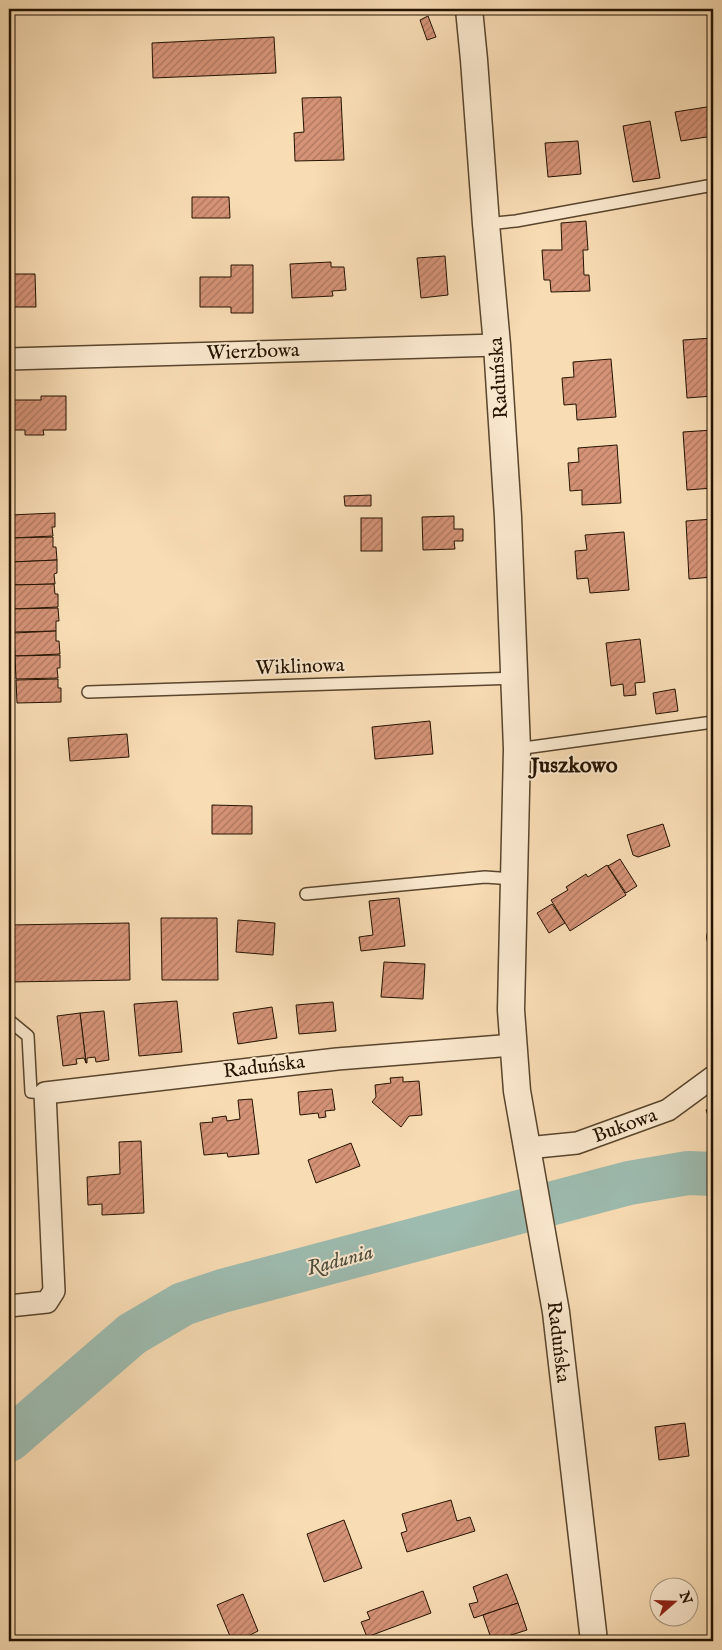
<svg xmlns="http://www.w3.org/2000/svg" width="722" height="1650" font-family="'IM FELL English',serif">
  <defs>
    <pattern id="building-hatch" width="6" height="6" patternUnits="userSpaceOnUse" patternTransform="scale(1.25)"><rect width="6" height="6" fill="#d59377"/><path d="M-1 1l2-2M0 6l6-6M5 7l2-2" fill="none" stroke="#ad775f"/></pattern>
  </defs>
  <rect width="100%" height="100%" fill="#f8dcb4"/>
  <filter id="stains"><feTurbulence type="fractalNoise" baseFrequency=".004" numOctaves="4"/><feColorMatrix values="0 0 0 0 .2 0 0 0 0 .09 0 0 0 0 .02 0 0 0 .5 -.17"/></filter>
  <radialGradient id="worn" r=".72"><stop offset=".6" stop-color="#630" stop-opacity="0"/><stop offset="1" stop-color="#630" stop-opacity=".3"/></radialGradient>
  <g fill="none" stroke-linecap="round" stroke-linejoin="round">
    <polyline stroke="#9dbbaf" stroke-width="44" points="9,1440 132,1334 183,1304 222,1291 629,1183 688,1173 713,1174"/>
  </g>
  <g fill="url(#building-hatch)" stroke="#241300">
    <polygon points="428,16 436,37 427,40 420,20"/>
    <polygon points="274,37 276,73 153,78 152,43"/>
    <polygon points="341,97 344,160 295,161 294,133 304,132 302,98"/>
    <polygon points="713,106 713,136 681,141 675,112"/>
    <polygon points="650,121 660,178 633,182 623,126"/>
    <polygon points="578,141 581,174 548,177 545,143"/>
    <polygon points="192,197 229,197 230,218 192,218"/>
    <polygon points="586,221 588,250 583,250 584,275 589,275 590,291 551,292 550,280 544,280 542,250 562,250 561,223"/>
    <polygon points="445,256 448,295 421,298 417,258"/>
    <polygon points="331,262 331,267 344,267 346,290 332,291 333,296 292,298 290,264"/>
    <polygon points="231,265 253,265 253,313 231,313 231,307 200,307 200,277 231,277"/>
    <polygon points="9,274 35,274 36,307 9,307"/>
    <polygon points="713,338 713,396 687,398 683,340"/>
    <polygon points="611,359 616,417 577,420 576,404 564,405 562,378 574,377 573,362"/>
    <polygon points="41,396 66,396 66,430 43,430 44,435 25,435 25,430 12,430 12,400 41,400"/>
    <polygon points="713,430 713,488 687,490 683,432"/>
    <polygon points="617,445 621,503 582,505 582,490 570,491 568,463 579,462 578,448"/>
    <polygon points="371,495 371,506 345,506 344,496"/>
    <polygon points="55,513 55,527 52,527 53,536 11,538 10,515"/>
    <polygon points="454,516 454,529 463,529 463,541 454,541 455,549 423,550 422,517"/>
    <rect x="361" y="518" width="21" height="33"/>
    <polygon points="713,519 713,577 689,579 686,521"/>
    <polygon points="624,532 629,590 590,593 588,578 577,579 575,551 587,550 585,535"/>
    <polygon points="53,537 53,547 56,547 57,560 12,562 11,538"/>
    <polygon points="57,560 57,573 54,574 55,584 12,585 12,562"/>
    <polygon points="54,584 55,594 58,594 58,607 13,609 13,585"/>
    <polygon points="58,608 59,621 56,621 56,631 14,632 13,609"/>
    <polygon points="56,631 56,641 59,641 60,654 15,656 14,633"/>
    <polygon points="640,639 645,682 635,683 636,695 624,696 623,684 611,686 606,643"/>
    <polygon points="60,655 60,668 57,668 58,678 16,679 15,656"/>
    <polygon points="58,679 58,688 61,688 61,702 17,703 16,680"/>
    <polygon points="675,689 678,711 656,714 653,693"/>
    <polygon points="430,721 433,754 375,759 372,727"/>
    <polygon points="127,734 129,757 70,761 68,738"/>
    <polygon points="212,805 252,806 252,834 212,834"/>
    <polygon points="663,824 670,846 638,857 633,855 627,835"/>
    <polygon points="620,859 637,886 626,893 608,866"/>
    <polygon points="607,865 626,895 570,931 551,900 568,890 566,887 586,874 588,877"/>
    <polygon points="399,898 405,946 361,951 359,937 373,935 369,901"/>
    <polygon points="552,904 565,923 549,933 537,913"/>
    <polygon points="161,918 217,918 218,980 162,980"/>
    <polygon points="238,920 275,923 273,955 236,952"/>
    <polygon points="129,923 130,980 9,982 9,925"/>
    <polygon points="384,962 425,964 423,999 381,997"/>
    <polygon points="177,1001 182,1052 139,1056 134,1004"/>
    <polygon points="333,1002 336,1031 299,1034 296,1005"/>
    <polygon points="272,1007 277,1038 238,1044 233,1013"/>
    <polygon points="104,1011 109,1060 96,1062 95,1057 87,1058 87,1063 86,1063 80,1013"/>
    <polygon points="80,1013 86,1063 84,1058 76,1059 77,1064 63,1066 57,1016"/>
    <polygon points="403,1077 403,1082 419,1081 422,1115 409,1116 401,1127 372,1102 376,1097 375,1085 391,1083 390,1078"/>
    <polygon points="332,1089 335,1110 325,1111 326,1117 319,1118 318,1113 300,1115 298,1092"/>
    <polygon points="252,1099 259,1154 228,1157 227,1153 204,1155 200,1123 213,1122 212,1118 226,1116 227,1121 240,1119 238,1100"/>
    <polygon points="713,1107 713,1129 706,1110"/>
    <polygon points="141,1141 144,1213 102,1215 102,1204 88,1205 87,1177 120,1174 119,1142"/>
    <polygon points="351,1143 360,1166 316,1183 308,1160"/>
    <polygon points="9,1184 13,1184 14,1205 9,1206"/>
    <polygon points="685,1423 689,1456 659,1460 655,1427"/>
    <polygon points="451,1500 457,1521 470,1517 475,1531 407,1552 401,1533 407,1531 402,1514"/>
    <polygon points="344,1520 362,1568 324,1582 307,1534"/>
    <polygon points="507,1574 518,1603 474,1618 469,1604 478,1602 473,1587"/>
    <polygon points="423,1591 431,1613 367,1637 361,1622 370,1619 367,1612"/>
    <polygon points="243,1594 258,1631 250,1635 252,1641 232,1641 217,1605"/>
    <polygon points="518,1603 527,1630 492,1641 483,1615"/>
  </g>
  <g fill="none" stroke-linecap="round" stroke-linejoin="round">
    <defs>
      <g id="service">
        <polyline points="486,224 516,221 713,185"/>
        <polyline points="88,692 514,678"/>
        <polyline points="517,749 713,722"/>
        <polyline points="306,894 485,877 514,879"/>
        <polyline points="713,936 713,938"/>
        <polyline points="9,1022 11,1022 28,1036 31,1092 45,1093"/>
      </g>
      <g id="minor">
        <polyline points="9,359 497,345"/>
        <polyline points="527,1148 577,1143 668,1110 713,1077"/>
        <polyline points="9,1306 47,1302 54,1291 45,1093 337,1059 513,1045"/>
      </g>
      <polyline id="tertiary" points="469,9 474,60 486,224 497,345 508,517 517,749 511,1010 517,1091 556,1312 594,1641"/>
    </defs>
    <use href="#service" stroke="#59452d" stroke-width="14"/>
    <use href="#minor" stroke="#59452d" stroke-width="24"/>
    <use href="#tertiary" stroke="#59452d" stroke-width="29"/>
    <use href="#service" stroke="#fae8ce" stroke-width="11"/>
    <use href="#minor" stroke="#fae8ce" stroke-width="21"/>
    <use href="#tertiary" stroke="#fae8ce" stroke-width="26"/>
  </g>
  <g text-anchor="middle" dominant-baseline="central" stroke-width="4" stroke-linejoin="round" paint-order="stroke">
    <g font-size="20" fill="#241300" stroke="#fae8ce">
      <text transform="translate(253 352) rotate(-2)">Wierzbowa</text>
      <text transform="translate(499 378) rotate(-94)">Raduńska</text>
      <text transform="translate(300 667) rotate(-2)">Wiklinowa</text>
      <text transform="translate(264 1067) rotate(-7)">Raduńska</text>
      <text transform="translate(625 1126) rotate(-20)">Bukowa</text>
      <text transform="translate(558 1342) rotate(83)">Raduńska</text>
    </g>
    <g font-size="21" font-style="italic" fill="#4e4e3d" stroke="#fae8ce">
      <text transform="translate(340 1261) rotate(-15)">Radunia</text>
    </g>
    <g font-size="22" font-weight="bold" fill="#241300" stroke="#fae8ce">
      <text x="574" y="766">Juszkowo</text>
    </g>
  </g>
  <rect width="722" height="1650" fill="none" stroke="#f8dcb4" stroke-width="30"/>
  <rect x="10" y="10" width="702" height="1630" fill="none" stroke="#241300" stroke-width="2.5"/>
  <rect x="15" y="15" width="692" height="1620" fill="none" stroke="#241300"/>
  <g transform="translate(674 1602) rotate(70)"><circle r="24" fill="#fae8ce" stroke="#a4937c"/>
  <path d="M0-4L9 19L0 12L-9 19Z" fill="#8f2418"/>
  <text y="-8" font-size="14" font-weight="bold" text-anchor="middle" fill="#241300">N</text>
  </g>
  <rect width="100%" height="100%" filter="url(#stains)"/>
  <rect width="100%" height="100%" fill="url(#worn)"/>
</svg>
